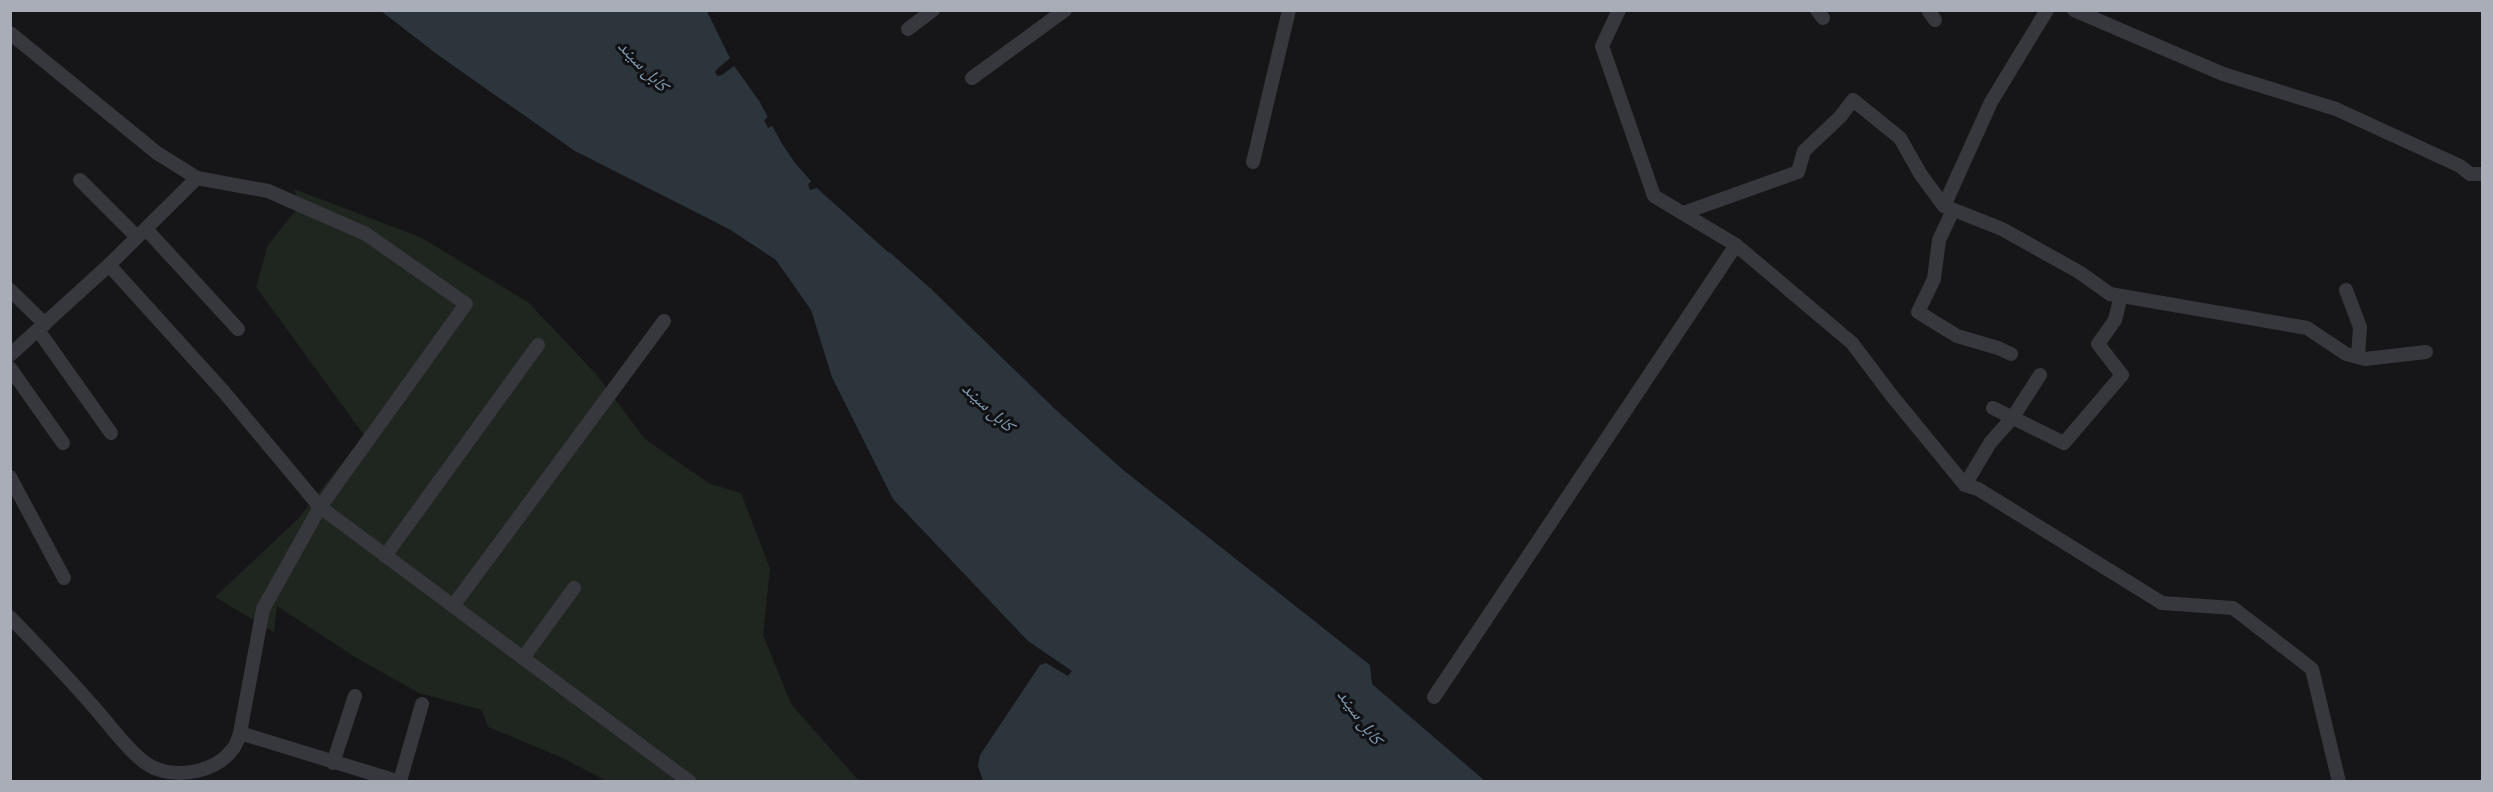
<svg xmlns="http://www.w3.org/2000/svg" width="2493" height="792" font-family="Manrope,'Noto Naskh Arabic',sans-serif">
  <rect width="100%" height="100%" fill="#161618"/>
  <polygon fill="#1e261f" points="294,189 420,237 528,302 596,374 645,439 710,484 741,493 770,569 763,635 791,704 859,781 607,781 558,756 488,727 482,710 419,693 355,657 277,606 274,632 215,597 299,518 364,435 256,287 268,245 299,206"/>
  <polygon fill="#2c353c" points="381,11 707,11 730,58 760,102 782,144 796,164 817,188 930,288 1056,410 1122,469 1370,665 1372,684 1485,781 983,781 978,766 980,755 1040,665 1046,663 1068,676 1072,671 1028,641 893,499 832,377 811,310 776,260 729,229 575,151 438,55"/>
  <polygon fill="#161618" points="710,10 732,57 762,101 798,162 819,186 891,251 889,253 817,188 810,190 808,184 812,181 796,164 772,126 768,128 764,120 768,117 760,102 734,66 722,75 717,76 715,71 730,58 707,11"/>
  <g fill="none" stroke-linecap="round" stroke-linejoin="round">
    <g stroke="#37383d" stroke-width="14">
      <polyline points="1619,10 1602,46 1654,196 1736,245 1852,343 1892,396 1965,485 1978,489 2162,603 2233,608 2312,669 2339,782"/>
      <polyline points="1817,10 1823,18"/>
      <polyline points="1928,10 1935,20"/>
      <polyline points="2074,10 2223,74 2336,109 2460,166 2470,174 2482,174"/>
      <polyline points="908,29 933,10"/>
      <polyline points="10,33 157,153 197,178 268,191 366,234 466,304 320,507 263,609 240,733"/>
      <polyline points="972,78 1065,10"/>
      <polyline points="1253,162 1289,10"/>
      <polyline points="80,180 137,237"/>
      <polyline points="1944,206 2002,229 2079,272 2110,294 2307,328 2346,354 2365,359 2426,352"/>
      <polyline points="1953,210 1939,240 1934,279 1918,312 1957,336 1998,348 2011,354"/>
      <polyline points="1683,213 1798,172 1804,151 1840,117 1853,100 1900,138 1921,175 1944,206 1991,102 2047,10"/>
      <polyline points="146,229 238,329"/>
      <polyline points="109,265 224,392 320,507 690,782"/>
      <polyline points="10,290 45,324"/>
      <polyline points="2346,290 2360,327 2358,357"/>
      <polyline points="38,330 111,433"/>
      <polyline points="10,355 109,265 197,178"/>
      <polyline points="10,368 63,443"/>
      <polyline points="1993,408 2064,443 2122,375 2098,344 2115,320 2121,296"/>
      <polyline points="10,477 64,578"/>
      <polyline points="1965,485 1990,443 2013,417 2040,375"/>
      <polyline points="385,556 538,345"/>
      <polyline points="453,606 664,321"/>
      <path d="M10,617C38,646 66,675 92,705C108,722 135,762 157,769C182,778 216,771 232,750C236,746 238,739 240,733L400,782"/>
      <polyline points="523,658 574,588"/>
      <polyline points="1434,697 1736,245"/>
      <polyline points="333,763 355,696"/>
      <polyline points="400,781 422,704"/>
    </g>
  </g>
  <g text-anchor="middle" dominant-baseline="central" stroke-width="6" stroke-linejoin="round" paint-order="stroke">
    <g font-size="18" font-style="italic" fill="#7f9bb3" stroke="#111113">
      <text transform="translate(644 65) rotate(46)">کابل سيند</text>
      <text transform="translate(989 406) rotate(43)">کابل سيند</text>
      <text transform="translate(1361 716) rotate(54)">کابل سيند</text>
    </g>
  </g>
  <rect width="2493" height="792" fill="none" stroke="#a8adb8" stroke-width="24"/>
</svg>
